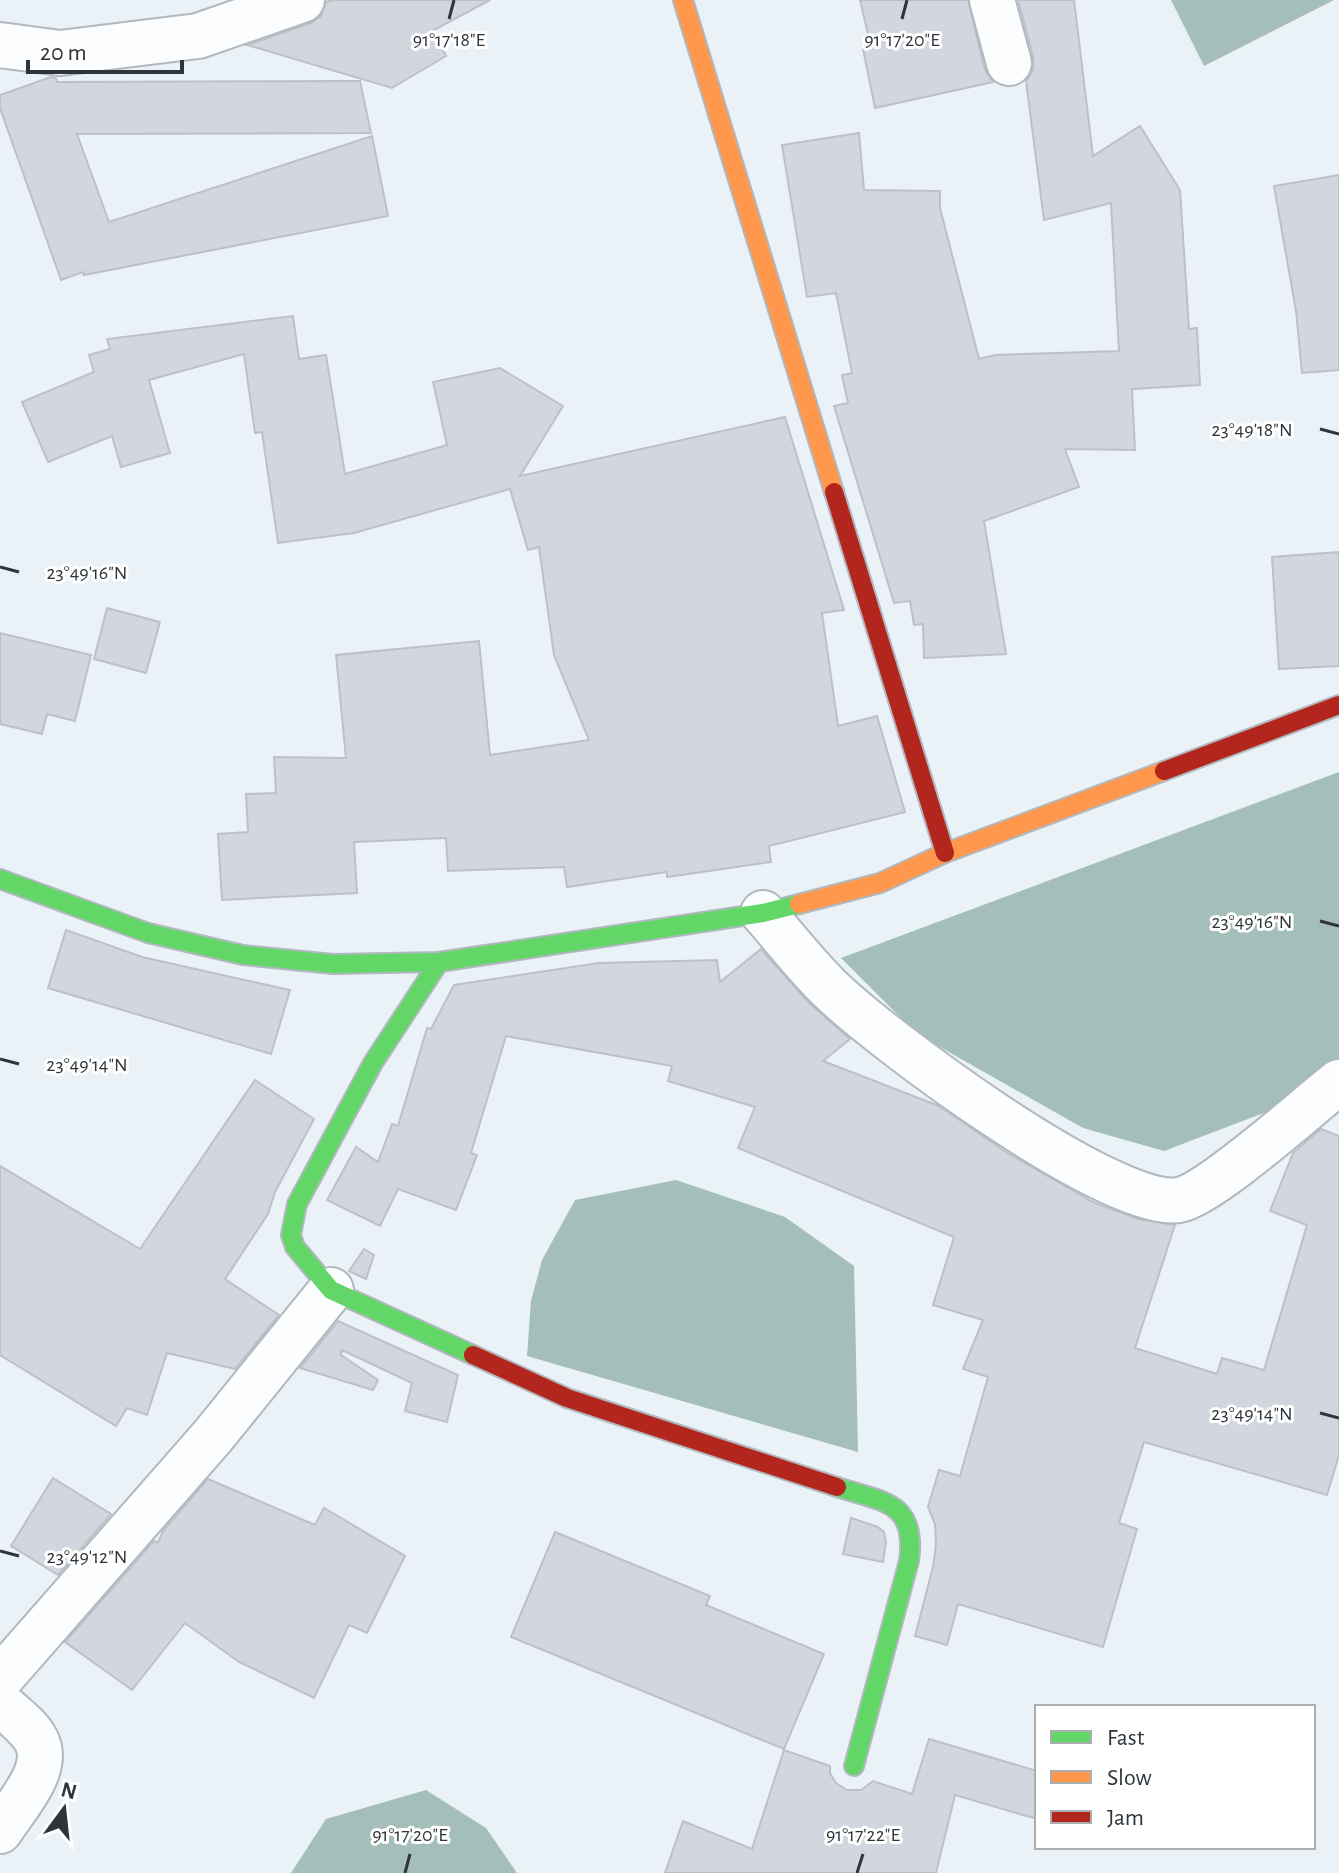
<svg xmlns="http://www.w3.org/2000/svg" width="1339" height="1873" font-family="'Alegreya Sans',sans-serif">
  <rect width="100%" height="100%" fill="#eaf2f8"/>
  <g fill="#a4bfb9">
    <polygon points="1171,0 1334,0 1204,66"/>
    <polygon points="1339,772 1339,1059 1279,1107 1164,1151 1083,1128 917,1034 841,958"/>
    <polygon points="676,1180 785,1217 854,1266 858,1452 527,1356 531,1301 542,1260 575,1200"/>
    <polygon points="426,1790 486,1828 517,1873 291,1873 326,1819"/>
  </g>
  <g fill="#d2d7df" stroke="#bcc1c8" stroke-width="2">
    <polygon points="333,0 490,0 432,31 446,56 392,88 247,45 311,23 321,16 326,2"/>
    <polygon points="860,0 968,0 985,70 993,82 875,108 863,49 871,47"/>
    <polygon points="1018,0 1074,0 1093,156 1140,126 1180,190 1189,329 1197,328 1200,385 1132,389 1135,450 1065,449 1079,487 984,521 1006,654 924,658 923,624 914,625 910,601 894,603 834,406 848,403 842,375 852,373 836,293 807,297 782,145 859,133 864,190 940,191 940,208 979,359 995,355 1119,351 1111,203 1044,220 1026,81 1033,70 1033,57"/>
    <polygon points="51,77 56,78 57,82 360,81 371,133 77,134 109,222 372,136 388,216 84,275 83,272 61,280 0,108 0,95"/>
    <polygon points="1339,175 1339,370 1302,373 1296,311 1274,186"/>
    <polygon points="293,316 299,359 326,355 345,474 447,445 433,382 500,368 563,406 520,476 785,417 844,610 822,613 838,726 877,716 905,812 769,846 771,862 667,877 667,872 567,887 564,867 448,871 446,838 354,842 357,893 222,900 218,834 248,832 246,794 276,793 274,757 346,758 336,655 479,641 490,755 589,740 554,655 539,547 528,550 510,489 354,533 278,543 262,432 255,433 244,354 149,380 170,453 121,467 112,436 48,462 22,402 94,372 89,355 110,349 107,339"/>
    <polygon points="1339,552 1339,666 1279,669 1272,557"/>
    <polygon points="107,608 160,622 146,673 94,659"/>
    <polygon points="0,633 91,655 75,721 47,714 42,734 0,724"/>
    <polygon points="66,930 142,957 290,990 271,1054 48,988"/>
    <polygon points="761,949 809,1003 850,1039 823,1061 939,1106 1006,1152 1093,1202 1138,1219 1175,1225 1135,1348 1217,1374 1222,1358 1264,1370 1307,1225 1270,1211 1293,1153 1321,1129 1339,1136 1339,1455 1327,1495 1144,1442 1119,1523 1137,1529 1103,1647 958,1604 947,1645 915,1636 933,1567 936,1545 935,1524 928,1507 939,1470 960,1476 988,1377 963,1369 983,1320 933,1305 954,1237 738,1148 755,1107 668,1081 672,1066 506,1036 471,1153 477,1155 456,1210 398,1189 380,1226 327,1200 356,1147 378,1162 392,1124 398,1126 427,1028 431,1029 454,985 599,963 717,960 720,982"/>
    <polygon points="255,1080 314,1119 275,1192 268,1214 225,1279 279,1315 235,1369 167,1353 147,1415 127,1408 116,1426 0,1355 0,1166 140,1249"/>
    <polygon points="364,1249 374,1255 366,1279 349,1271"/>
    <polygon points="338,1321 458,1375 447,1422 405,1411 412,1383 342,1350 341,1355 378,1380 373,1390 300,1368"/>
    <polygon points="53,1478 111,1514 58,1575 11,1546"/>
    <polygon points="208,1479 315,1525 324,1508 405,1556 367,1633 349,1625 314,1698 239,1662 185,1623 132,1690 65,1642 154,1541 158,1543 163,1531"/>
    <polygon points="851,1518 878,1527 884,1532 886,1542 883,1562 843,1554"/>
    <polygon points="555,1532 710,1596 706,1605 824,1654 784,1749 511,1637"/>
    <polygon points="929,1739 1037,1771 1037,1819 955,1795 936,1873 665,1873 683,1821 752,1849 784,1750 830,1766 830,1773 836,1783 847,1790 861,1790 873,1781 912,1794"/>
  </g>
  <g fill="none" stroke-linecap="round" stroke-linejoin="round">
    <defs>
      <g id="street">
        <polyline points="992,0 1009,63"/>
        <polyline points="0,45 60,53 198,36 302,0"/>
        <path d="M763,913C784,937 804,963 827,986C878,1037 1112,1211 1179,1200C1211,1194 1308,1106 1339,1082"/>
        <polyline points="0,1679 213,1436 331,1290"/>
        <path d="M0,1703C11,1714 29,1726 36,1740C52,1769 15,1807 0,1831"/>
      </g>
      <g id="fast">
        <polyline points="0,879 148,933 243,955 333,964 439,962 763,913 799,904"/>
        <polyline points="439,962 373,1063 297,1204 291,1235 295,1247 331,1290 473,1355"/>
        <path d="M837,1487C883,1502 917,1501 909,1561L854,1766"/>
      </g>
      <g id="slow">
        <polyline points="683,0 834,492"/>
        <polyline points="799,904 880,883 945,853 1164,771"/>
      </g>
      <g id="jam">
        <polyline points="834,492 945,853"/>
        <polyline points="1164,771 1339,705"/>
        <polyline points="473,1355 567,1398 837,1487"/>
      </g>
    </defs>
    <use href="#street" stroke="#b1b8be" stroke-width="48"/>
    <use href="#fast" stroke="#b1b8be" stroke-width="22"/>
    <use href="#slow" stroke="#b1b8be" stroke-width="22"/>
    <use href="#jam" stroke="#b1b8be" stroke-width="22"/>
    <use href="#street" stroke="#fcfdfe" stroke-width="44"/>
    <use href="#fast" stroke="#63d668" stroke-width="18"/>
    <use href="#slow" stroke="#ff974d" stroke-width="18"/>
    <use href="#jam" stroke="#b3261e" stroke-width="18"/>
  </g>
  <path fill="none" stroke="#2e353a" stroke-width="3" d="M449,19L454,0M902,19L907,0M1320,429L1339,434M0,567L19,572M1320,921L1339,926M0,1059L19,1064M1320,1413L1339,1418M0,1551L19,1556M405,1873L410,1854M857,1873L863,1854"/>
  <g font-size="20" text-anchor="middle" fill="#2e353a" stroke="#fff" stroke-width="6" stroke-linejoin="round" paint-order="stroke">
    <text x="449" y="46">91°17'18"E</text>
    <text x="902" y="46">91°17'20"E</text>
    <text x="1252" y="436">23°49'18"N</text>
    <text x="87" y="579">23°49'16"N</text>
    <text x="1252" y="928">23°49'16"N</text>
    <text x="87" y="1071">23°49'14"N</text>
    <text x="1252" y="1420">23°49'14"N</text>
    <text x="87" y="1563">23°49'12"N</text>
    <text x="410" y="1841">91°17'20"E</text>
    <text x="863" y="1841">91°17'22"E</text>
  </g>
  <rect x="1035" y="1705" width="280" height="144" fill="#ffffff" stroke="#abaeb0" stroke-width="2"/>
  <rect x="1051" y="1731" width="40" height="12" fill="#63d668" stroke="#abaeb0" stroke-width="2"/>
  <text x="1107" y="1745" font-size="24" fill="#2e353a">Fast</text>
  <rect x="1051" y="1771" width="40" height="12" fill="#ff974d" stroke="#abaeb0" stroke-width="2"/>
  <text x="1107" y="1785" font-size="24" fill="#2e353a">Slow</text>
  <rect x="1051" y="1811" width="40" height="12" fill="#b3261e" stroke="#abaeb0" stroke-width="2"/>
  <text x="1107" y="1825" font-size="24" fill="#2e353a">Jam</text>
  <g transform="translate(64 1809) rotate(15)" stroke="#ffffff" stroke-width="6" paint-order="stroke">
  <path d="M0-6L14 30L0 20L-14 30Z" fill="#2e353a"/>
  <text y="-12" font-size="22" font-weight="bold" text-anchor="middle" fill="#2e353a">N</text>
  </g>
  <path d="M28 60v12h154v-12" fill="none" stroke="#2e353a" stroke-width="4"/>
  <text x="40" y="60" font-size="24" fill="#2e353a" stroke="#ffffff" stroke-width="6" paint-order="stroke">20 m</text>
</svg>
